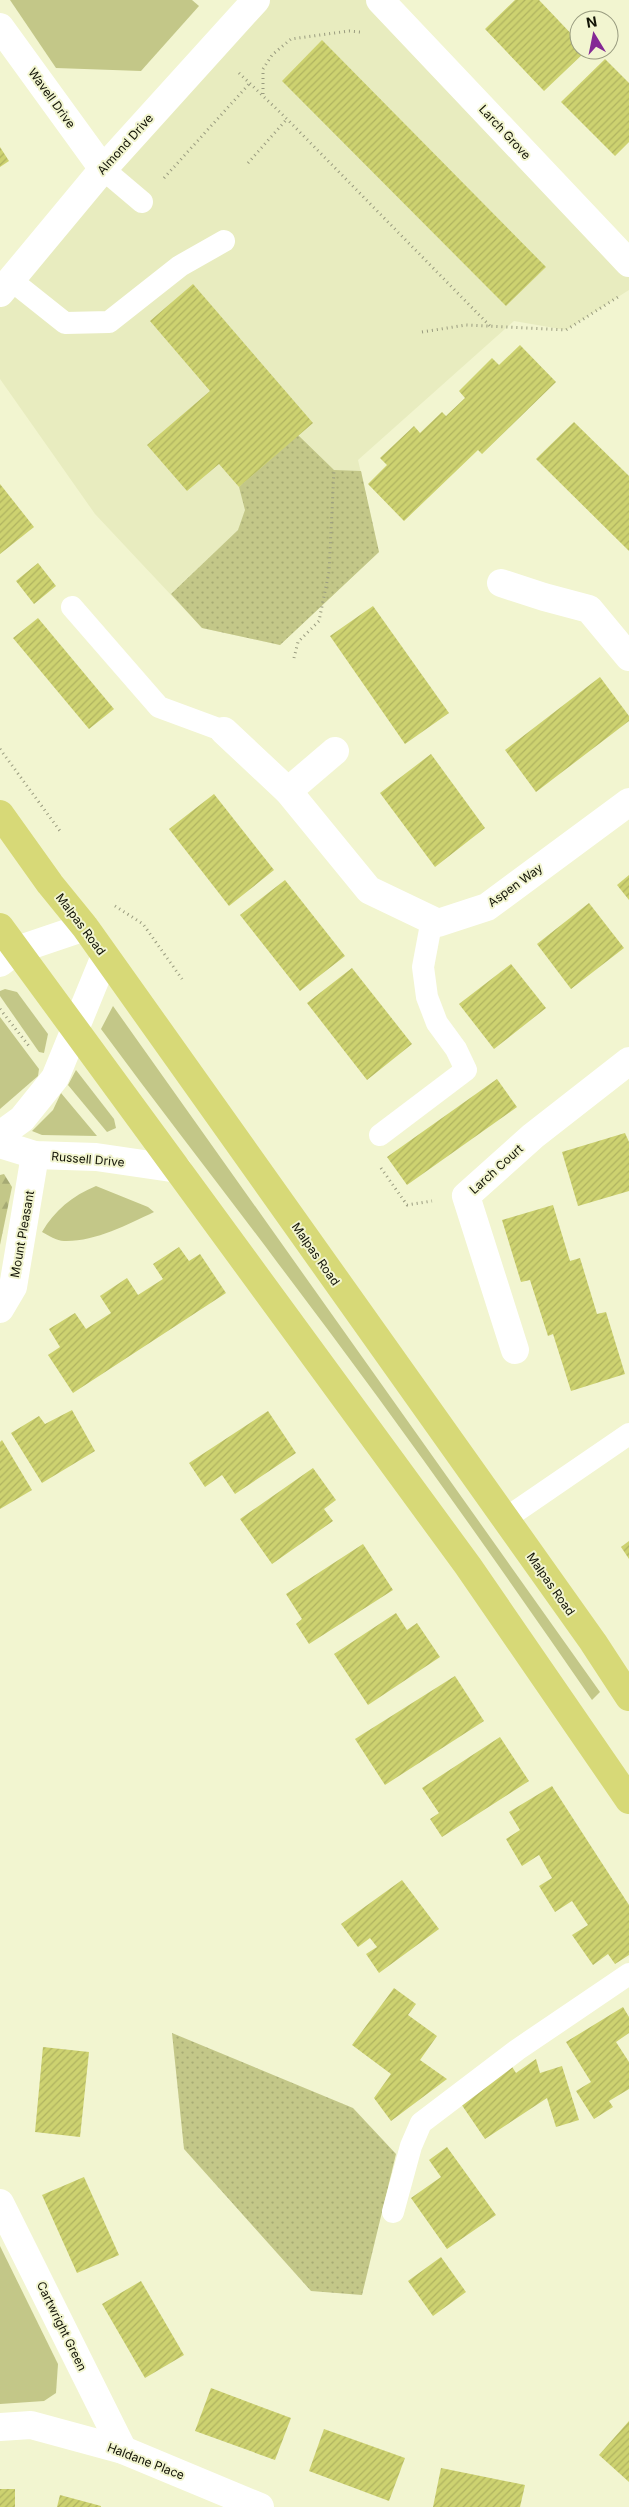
<svg xmlns="http://www.w3.org/2000/svg" width="629" height="2507" font-family="Inter,sans-serif">
  <defs>
    <pattern id="forest-firs" width="22" height="20" patternUnits="userSpaceOnUse" patternTransform="scale(1.25)"><rect width="22" height="20" fill="#c3c788"/><path d="M5 1l3.5 6h-7zM16 11l3.5 6h-7z" fill="#a6aa74"/></pattern>
    <pattern id="garden-dots" width="8" height="8" patternUnits="userSpaceOnUse" patternTransform="scale(1.25)"><rect width="8" height="8" fill="#c3c788"/><path d="M2 2h.1M6 6h.1" fill="none" stroke="#a6aa74" stroke-width="1.8" stroke-linecap="round"/></pattern>
    <pattern id="building-hatch" width="6" height="6" patternUnits="userSpaceOnUse" patternTransform="scale(1.25)"><rect width="6" height="6" fill="#cdd270"/><path d="M-1 1l2-2M0 6l6-6M5 7l2-2" fill="none" stroke="#afb360"/></pattern>
  </defs>
  <rect width="100%" height="100%" fill="#f2f5d0"/>
  <polygon fill="#e8ecbf" points="256,0 380,0 629,263 629,290 566,330 514,321 358,460 379,552 280,645 202,628 95,514 0,379 0,293"/>
  <g fill="#c3c788">
    <polygon points="10,0 192,0 199,6 141,71 56,68"/>
    <polygon points="5,989 17,992 48,1034 44,1053 39,1052 0,996 0,991"/>
    <path d="M113,1006L600,1692L592,1700C490,1552 386,1405 277,1262C219,1184 159,1108 101,1029Z"/>
    <polygon points="0,1017 39,1069 38,1076 0,1109"/>
    <polygon points="76,1070 114,1119 116,1128 107,1132 68,1085"/>
    <polygon points="61,1093 97,1136 42,1135 32,1131 53,1110"/>
    <path d="M96,1186L148,1207L154,1212C127,1225 94,1242 64,1241C57,1241 48,1235 42,1232C55,1210 72,1196 96,1186Z"/>
    <polygon points="0,2246 58,2364 56,2393 44,2401 0,2404"/>
  </g>
  <polygon fill="url(#forest-firs)" points="4,1174 12,1187 0,1245 0,1175"/>
  <g fill="url(#garden-dots)">
    <polygon points="298,435 334,470 361,471 379,552 280,645 202,628 171,594 238,530 245,510 239,487"/>
    <polygon points="172,2033 353,2108 396,2154 362,2295 311,2291 184,2149"/>
  </g>
  <g fill="url(#building-hatch)">
    <polygon points="515,0 539,0 579,42 579,50 587,50 544,91 485,29"/>
    <polygon points="322,40 546,267 506,306 282,81"/>
    <polygon points="605,59 629,83 629,142 615,156 561,102"/>
    <polygon points="0,147 9,161 0,167"/>
    <polygon points="193,284 313,423 239,487 219,464 187,491 147,445 210,391 150,321"/>
    <polygon points="520,345 556,382 482,454 478,450 404,521 368,484 387,465 380,458 414,426 420,433 442,412 446,416 465,398 459,391 492,358 499,365"/>
    <polygon points="574,422 629,476 629,551 536,459"/>
    <polygon points="0,484 34,527 0,554"/>
    <polygon points="38,563 56,586 34,604 16,581"/>
    <polygon points="373,606 449,713 405,744 330,636"/>
    <polygon points="38,618 114,709 89,729 13,638"/>
    <polygon points="600,677 629,716 629,721 536,792 505,750"/>
    <polygon points="431,754 485,828 435,867 380,793"/>
    <polygon points="214,794 274,870 229,906 169,829"/>
    <polygon points="629,875 629,900 617,885"/>
    <polygon points="285,880 345,956 300,991 240,915"/>
    <polygon points="589,903 624,948 571,989 537,944"/>
    <polygon points="511,964 546,1008 494,1049 459,1004"/>
    <polygon points="352,968 412,1044 367,1080 307,1003"/>
    <polygon points="497,1079 517,1107 407,1185 387,1157"/>
    <polygon points="625,1133 629,1142 629,1191 578,1206 562,1152"/>
    <polygon points="553,1205 570,1261 580,1258 597,1314 606,1312 625,1374 571,1391 553,1334 548,1336 530,1280 521,1282 502,1220"/>
    <polygon points="179,1247 189,1261 200,1254 226,1293 73,1393 48,1355 60,1347 49,1329 75,1313 86,1329 111,1313 100,1296 127,1278 138,1295 163,1279 153,1264"/>
    <polygon points="72,1410 95,1451 42,1483 11,1433 39,1416 45,1424"/>
    <polygon points="268,1411 296,1453 235,1494 222,1475 205,1487 189,1463"/>
    <polygon points="2,1440 32,1490 0,1509 0,1442"/>
    <polygon points="313,1468 336,1500 324,1509 333,1521 272,1564 240,1519"/>
    <polygon points="629,1541 629,1559 621,1547"/>
    <polygon points="363,1544 393,1590 309,1644 296,1624 302,1619 286,1594"/>
    <polygon points="396,1613 407,1630 417,1623 440,1657 368,1705 334,1654"/>
    <polygon points="455,1676 484,1721 385,1785 355,1739"/>
    <polygon points="500,1737 529,1781 442,1837 430,1819 439,1813 422,1788"/>
    <polygon points="552,1786 629,1905 629,1955 615,1964 608,1954 593,1965 572,1935 588,1925 572,1901 555,1912 539,1886 552,1878 539,1855 522,1866 506,1839 520,1830 509,1812"/>
    <polygon points="402,1880 439,1929 379,1973 366,1954 377,1947 370,1938 358,1947 341,1924"/>
    <polygon points="394,1988 416,2004 408,2015 437,2036 420,2060 447,2079 391,2121 374,2098 391,2074 352,2045"/>
    <polygon points="623,2007 629,2017 629,2033 616,2042 629,2062 629,2089 609,2101 613,2107 594,2119 576,2091 591,2082 566,2042"/>
    <polygon points="43,2047 89,2052 80,2137 35,2132"/>
    <polygon points="536,2059 540,2073 562,2066 579,2120 556,2127 547,2098 485,2139 457,2098 509,2062 516,2073"/>
    <polygon points="447,2147 496,2215 447,2249 411,2198 441,2177 429,2160"/>
    <polygon points="84,2177 119,2255 77,2273 42,2195"/>
    <polygon points="441,2257 466,2292 433,2316 408,2281"/>
    <polygon points="141,2281 184,2355 145,2378 102,2304"/>
    <polygon points="211,2388 291,2418 275,2460 195,2431"/>
    <polygon points="629,2421 629,2482 599,2455"/>
    <polygon points="324,2429 405,2458 389,2501 309,2471"/>
    <polygon points="441,2468 525,2485 520,2507 433,2507"/>
    <rect x="0" y="2489" width="15" height="18"/>
    <polygon points="60,2495 101,2506 101,2507 57,2507"/>
  </g>
  <g fill="none" stroke-linecap="round" stroke-linejoin="round">
    <g stroke="#999b7f" stroke-width="3" stroke-dasharray="1 4" stroke-linecap="butt">
      <polyline points="239,73 287,119 490,326"/>
      <polyline points="263,94 263,69 272,55 291,39 349,31 360,32"/>
      <polyline points="248,163 287,119"/>
      <polyline points="164,178 250,83"/>
      <polyline points="422,332 466,325 566,330 618,297"/>
      <polyline points="294,658 298,642 319,621 329,572 334,470"/>
      <polyline points="0,749 60,831"/>
      <polyline points="115,906 143,924 182,979"/>
      <polyline points="0,1009 29,1046"/>
      <polyline points="381,1168 407,1205 432,1201"/>
    </g>
    <g stroke="#fff" stroke-width="22">
      <polyline points="103,169 142,202"/>
      <polyline points="11,280 65,323 109,322 180,266 224,241"/>
      <polyline points="72,607 159,707 224,731"/>
      <polyline points="380,1135 466,1070 456,1049 437,1023 427,997 423,967 432,919"/>
      <polyline points="505,1519 629,1434"/>
      <polyline points="393,2212 411,2146 421,2123 517,2050 629,1974"/>
    </g>
    <g stroke="#fff" stroke-width="28">
      <polyline points="380,0 629,263"/>
      <polyline points="0,27 103,169"/>
      <polyline points="0,293 103,169 256,0"/>
      <polyline points="501,583 544,597 589,609 629,657"/>
      <polyline points="224,731 288,791 369,890 438,923 487,907 629,802"/>
      <polyline points="288,791 335,751"/>
      <polyline points="0,963 17,950 85,927"/>
      <polyline points="0,1135 22,1119 55,1078 105,956"/>
      <polyline points="0,1144 35,1155 96,1157 178,1169"/>
      <polyline points="0,1309 13,1287 35,1155"/>
      <polyline points="515,1350 466,1196 533,1136 629,1061"/>
      <polyline points="0,2203 123,2450"/>
      <polyline points="0,2427 31,2425 123,2450 260,2507"/>
    </g>
    <g stroke="#d7d977" stroke-width="28">
      <polyline points="0,814 50,884 85,927 593,1642 629,1697"/>
      <polyline points="0,927 468,1566 629,1800"/>
    </g>
  </g>
  <g text-anchor="middle" dominant-baseline="central" stroke-width="4" stroke-linejoin="round" paint-order="stroke">
    <g font-size="12" fill="#121306" stroke="#f2f5d0">
      <text transform="translate(52 98) rotate(54)">Wavell Drive</text>
      <text transform="translate(505 132) rotate(47)">Larch Grove</text>
      <text transform="translate(125 144) rotate(-48)">Almond Drive</text>
      <text transform="translate(515 885) rotate(-36)">Aspen Way</text>
      <text transform="translate(81 924) rotate(53)">Malpas Road</text>
      <text transform="translate(88 1159) rotate(5)">Russell Drive</text>
      <text transform="translate(496 1169) rotate(-42)">Larch Court</text>
      <text transform="translate(22 1234) rotate(-80)">Mount Pleasant</text>
      <text transform="translate(316 1254) rotate(55)">Malpas Road</text>
      <text transform="translate(551 1584) rotate(55)">Malpas Road</text>
      <text transform="translate(62 2326) rotate(64)">Cartwright Green</text>
      <text transform="translate(146 2461) rotate(21)">Haldane Place</text>
    </g>
  </g>
  <g transform="translate(594 35) rotate(350)"><circle r="24" fill="#f2f5d0" stroke="#989b7f"/>
  <path d="M0-4L9 19L0 12L-9 19Z" fill="#842995"/>
  <text y="-8" font-size="14" font-weight="bold" text-anchor="middle" fill="#121306">N</text>
  </g>
</svg>
